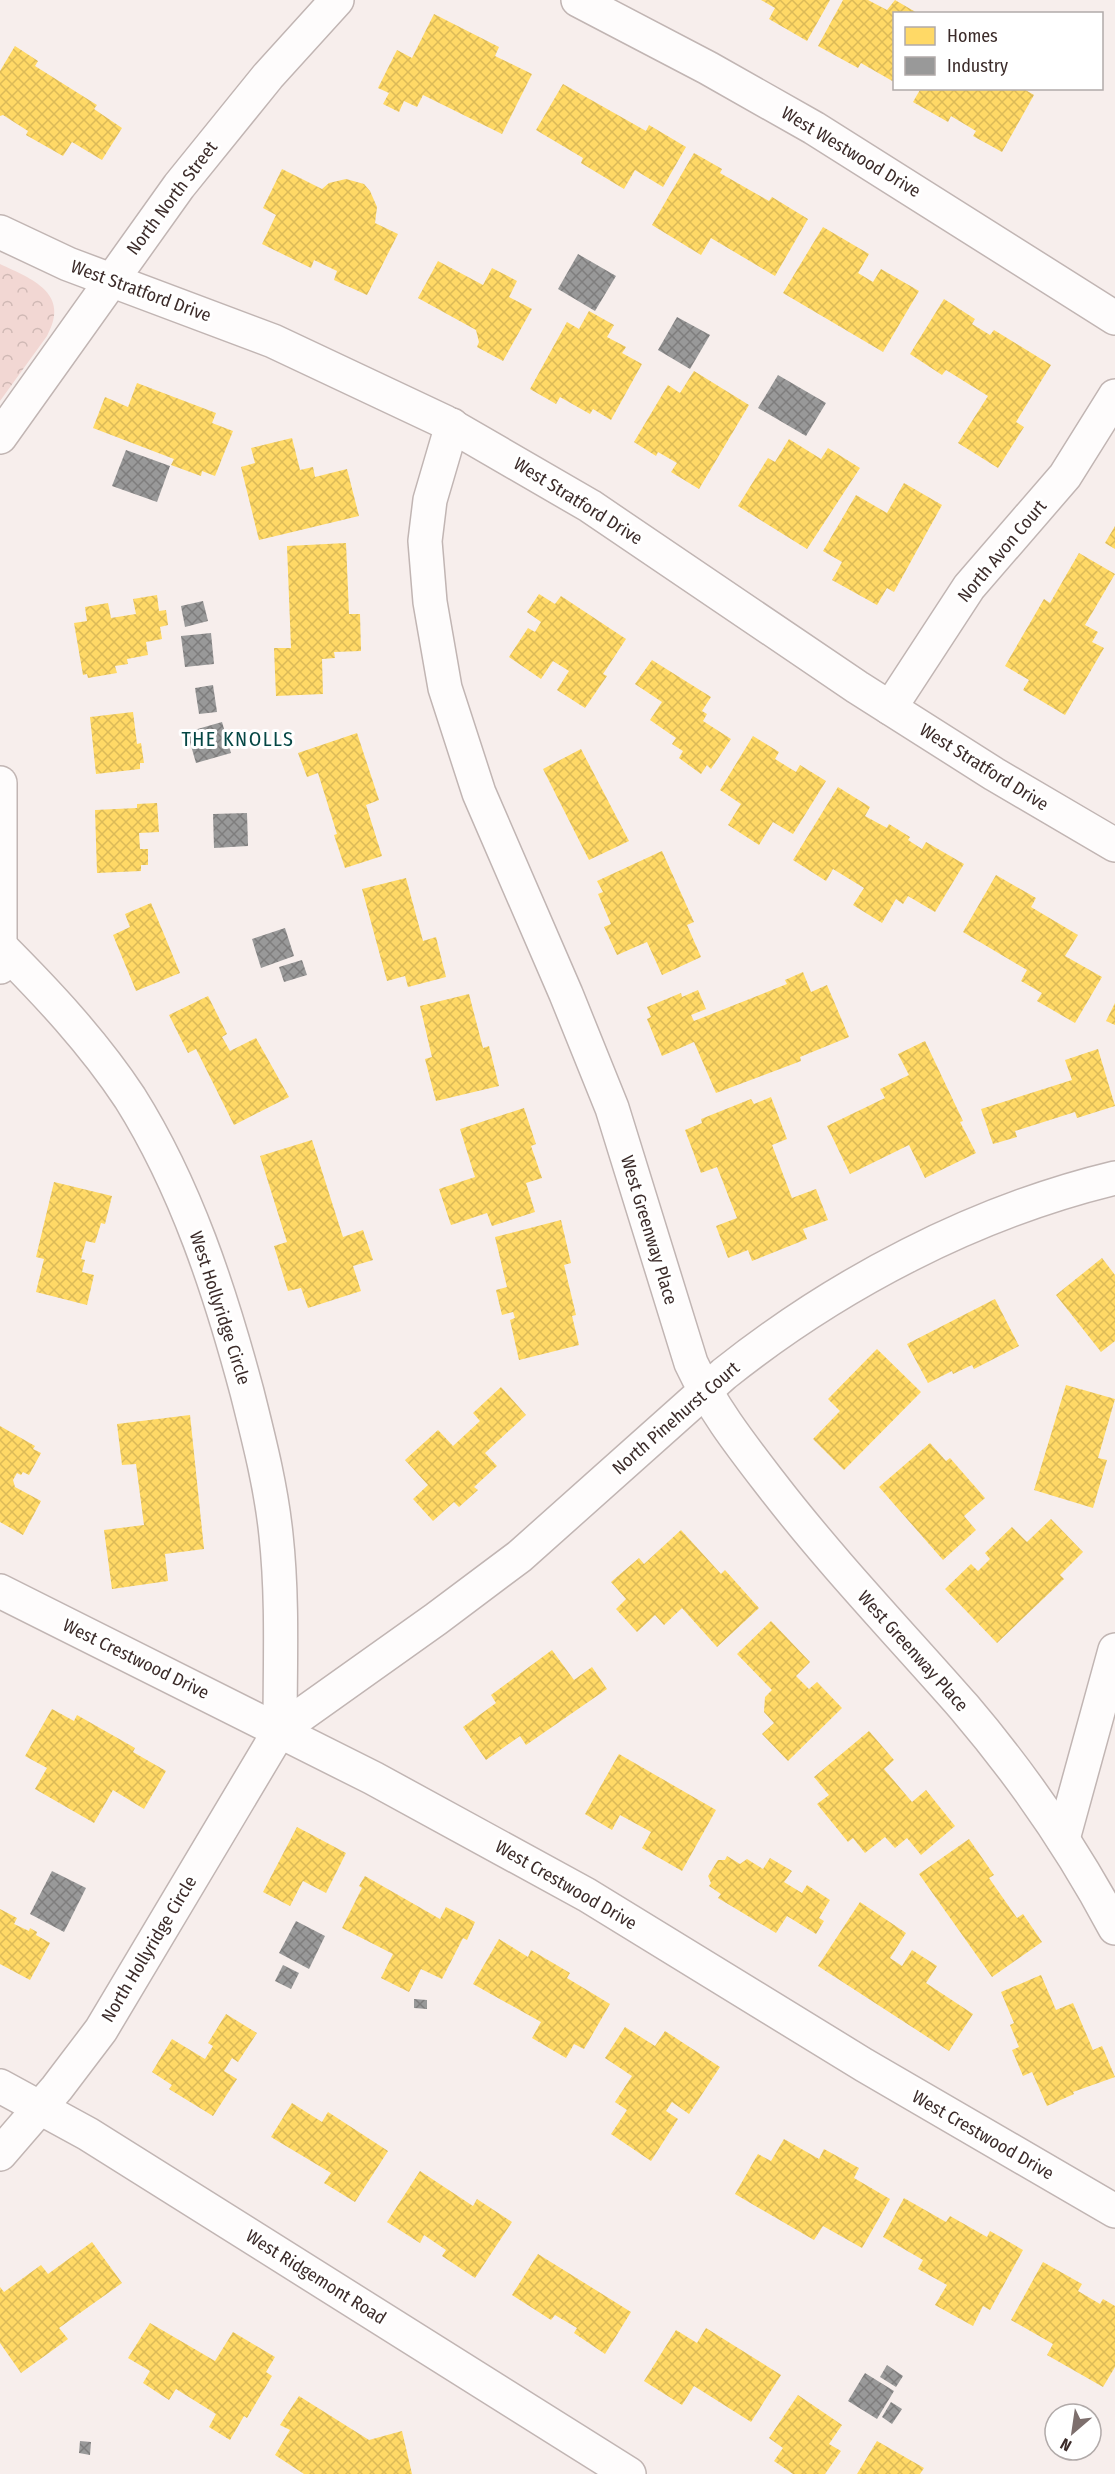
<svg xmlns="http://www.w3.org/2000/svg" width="1115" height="2474" font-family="'Fira Sans Condensed',sans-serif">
  <defs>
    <pattern id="forest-crowns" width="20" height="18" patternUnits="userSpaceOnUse" patternTransform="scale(1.5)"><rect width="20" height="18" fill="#f2d7d3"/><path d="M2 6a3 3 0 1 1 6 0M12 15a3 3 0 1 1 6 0" fill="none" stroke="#d0b9b5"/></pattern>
    <pattern id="homes-cross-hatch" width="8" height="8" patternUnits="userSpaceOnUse" patternTransform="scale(1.5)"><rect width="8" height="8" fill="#ffd966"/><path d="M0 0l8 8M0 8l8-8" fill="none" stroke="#dbba58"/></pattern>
    <pattern id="industry-cross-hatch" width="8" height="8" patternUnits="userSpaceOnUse" patternTransform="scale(1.5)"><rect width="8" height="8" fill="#999"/><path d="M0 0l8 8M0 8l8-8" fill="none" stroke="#7e7d7d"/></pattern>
  </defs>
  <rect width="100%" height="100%" fill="#f7eeec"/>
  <path fill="url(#forest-crowns)" d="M0,264C32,279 71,293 47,336L0,401Z"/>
  <g fill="url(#homes-cross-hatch)">
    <polygon points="761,0 830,0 807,41 769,19 775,8"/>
    <polygon points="843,0 868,0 887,10 895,0 919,14 894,14 894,82 861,63 858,68 818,46"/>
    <polygon points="434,14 499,47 495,56 532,74 502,134 423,95 417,107 404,101 399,112 383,104 389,93 378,88 397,50 412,58"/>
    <polygon points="15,46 38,61 35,66 97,105 94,109 122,128 102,160 72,142 63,156 26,135 28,131 3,115 0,116 0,71"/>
    <polygon points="563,84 646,131 649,125 686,147 663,187 635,170 624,189 581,163 583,158 536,130"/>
    <polygon points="921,88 1022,88 1034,95 1002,152 973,136 976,131 951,116 948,122 913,102"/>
    <polygon points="694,153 722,169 720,173 769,201 772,197 808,219 775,276 711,238 701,255 652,225"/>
    <polygon points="282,169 322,189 329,183 346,179 364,184 370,191 377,207 375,223 398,234 367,295 334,280 337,271 314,260 311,268 262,244 276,215 263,208"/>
    <polygon points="823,227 869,254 858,273 873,282 881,269 919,291 883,352 783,293"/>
    <polygon points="438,261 483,285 492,268 517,281 509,297 532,309 503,361 477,347 479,342 476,330 418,298"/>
    <polygon points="944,299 975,319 972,324 990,335 994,330 1051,365 1016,422 1024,427 998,468 958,443 988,396 946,370 942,375 910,354"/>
    <polygon points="589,311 614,325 607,337 626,347 622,353 642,364 611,420 593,409 590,414 560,397 556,404 530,389 567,322 579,329"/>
    <polygon points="694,371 749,405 699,489 671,472 677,463 658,452 656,456 634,442 668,385 680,393"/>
    <polygon points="137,383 216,413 212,423 233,431 215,476 202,471 201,476 171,465 174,459 93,428 105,397 128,407"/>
    <polygon points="292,438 300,470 313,467 315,477 347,469 359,516 259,540 241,467 255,463 251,448"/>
    <polygon points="789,439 821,459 828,448 860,468 807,549 738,506 768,458 775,462"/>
    <polygon points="904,483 942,505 894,592 887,588 877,605 832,580 842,562 823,551 856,495 887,513"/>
    <polygon points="1115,526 1115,549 1105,543"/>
    <polygon points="346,543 349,614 360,614 361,651 334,652 335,658 322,659 323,694 276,696 274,648 291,648 287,546"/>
    <polygon points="1079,553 1115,574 1085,625 1098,632 1092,642 1104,648 1065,715 1023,690 1029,680 1005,666 1044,599 1050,603"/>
    <polygon points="539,594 555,604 561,596 626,639 603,674 607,676 585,708 557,690 569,671 553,661 541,679 509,657 528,628 535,632 541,622 527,612"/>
    <polygon points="157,595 159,611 166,610 168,625 160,627 162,639 146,642 148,655 127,659 128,664 115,666 117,673 88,678 87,674 83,675 74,623 87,621 85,607 108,603 111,618 136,614 133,599"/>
    <polygon points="652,660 711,697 702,711 707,714 703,721 731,739 711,769 707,765 701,774 679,758 683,751 672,744 676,738 650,720 662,702 635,684"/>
    <polygon points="133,712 137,744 141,743 144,763 140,763 140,769 96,774 90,717"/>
    <polygon points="357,733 379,800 366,805 382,856 345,868 334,835 337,834 318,773 307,777 298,753"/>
    <polygon points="753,736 779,752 775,759 796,772 800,765 826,781 793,834 773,822 759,845 728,825 741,804 720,790"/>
    <polygon points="581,749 629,841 589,860 543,769"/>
    <polygon points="838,787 870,807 865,816 887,828 889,824 910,837 908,840 922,849 926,842 964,864 935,912 908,896 903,904 896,899 882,923 853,905 864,888 833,869 826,881 793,860"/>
    <polygon points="157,803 159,832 139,833 140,849 148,849 148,865 141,865 141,871 97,873 95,810 137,808 137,804"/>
    <polygon points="662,851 694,922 687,925 701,957 662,975 647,942 617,955 604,927 611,924 598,894 603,892 597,881"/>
    <polygon points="996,875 1036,898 1031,907 1078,935 1065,956 1102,977 1075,1023 1037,1001 1042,993 1021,981 1027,970 963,932"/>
    <polygon points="406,878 423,941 436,937 446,977 408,987 405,976 387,981 362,889"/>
    <polygon points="151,903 180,973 136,991 113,935 130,927 125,914"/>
    <polygon points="803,972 811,992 827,985 849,1037 800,1057 801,1061 716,1093 694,1042 662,1056 647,1019 651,1017 647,1007 681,993 682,997 698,990 706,1009 691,1015 694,1021 787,984 785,980"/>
    <polygon points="469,994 483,1048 489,1046 499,1086 436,1101 425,1059 432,1057 420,1006"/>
    <polygon points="208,996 227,1034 222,1037 230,1051 256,1038 289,1097 234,1125 196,1049 188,1053 169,1015"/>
    <polygon points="1115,1003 1115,1025 1106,1021"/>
    <polygon points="925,1041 963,1121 960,1122 976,1153 925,1178 909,1145 850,1174 827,1126 885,1098 880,1089 909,1075 898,1054"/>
    <polygon points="1098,1049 1115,1106 1077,1118 1075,1112 1015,1131 1017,1137 993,1144 981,1109 1072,1080 1065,1060"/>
    <polygon points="771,1097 787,1139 772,1145 792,1198 816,1189 828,1220 803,1229 807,1239 752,1261 748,1250 728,1258 716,1226 737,1218 717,1167 701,1173 685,1130 702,1123 701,1119 751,1099 754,1104"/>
    <polygon points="524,1108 536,1144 531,1146 542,1178 526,1183 535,1212 492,1226 487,1213 451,1225 439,1189 475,1177 460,1129"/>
    <polygon points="312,1140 343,1237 363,1230 373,1260 353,1266 361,1291 308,1308 301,1288 288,1291 274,1246 287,1242 260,1156"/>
    <polygon points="54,1182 112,1196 105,1224 101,1223 95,1243 86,1241 81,1259 85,1260 82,1272 94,1275 87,1305 36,1292 44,1259 36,1257"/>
    <polygon points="561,1220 571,1263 564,1265 576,1315 572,1316 579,1345 519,1360 510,1320 515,1318 513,1312 502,1315 496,1290 507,1287 495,1237"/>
    <polygon points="1102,1258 1115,1275 1115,1341 1101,1352 1056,1295"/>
    <polygon points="995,1299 1019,1346 974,1369 972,1365 953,1374 952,1371 928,1383 907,1344"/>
    <polygon points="877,1349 921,1392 844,1470 813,1439 840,1411 828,1399"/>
    <polygon points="1066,1385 1115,1399 1098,1458 1107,1460 1093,1508 1034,1490"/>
    <polygon points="501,1387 526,1415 485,1453 497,1466 474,1487 478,1490 459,1507 454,1502 433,1521 413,1499 428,1485 405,1460 438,1430 453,1446 480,1421 473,1413"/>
    <polygon points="190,1415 204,1549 165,1554 168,1581 112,1589 104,1530 144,1525 136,1464 122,1465 117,1424"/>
    <polygon points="0,1426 35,1446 33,1449 41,1453 29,1475 23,1472 21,1475 17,1473 13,1480 15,1487 41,1501 23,1535 0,1522"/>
    <polygon points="930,1443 946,1461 950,1458 985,1498 964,1516 976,1530 943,1560 879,1487"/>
    <polygon points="1051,1519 1083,1552 1060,1575 1064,1579 997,1643 945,1589 971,1564 978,1571 990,1559 985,1553 1012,1527 1027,1542"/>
    <polygon points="681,1530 721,1574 725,1570 759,1608 717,1647 682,1608 664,1625 655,1615 637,1632 616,1609 626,1599 611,1582 639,1558 644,1564"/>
    <polygon points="771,1621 810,1662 796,1676 809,1689 817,1682 842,1708 788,1761 762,1734 774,1723 764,1712 765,1697 772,1690 737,1654"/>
    <polygon points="552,1650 574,1680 592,1667 607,1689 526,1745 520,1736 486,1760 463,1727 496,1703 491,1695"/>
    <polygon points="52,1709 74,1721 77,1715 135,1748 133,1752 166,1771 144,1809 113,1790 94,1823 35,1789 47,1768 25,1756"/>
    <polygon points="869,1731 894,1760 884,1769 912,1802 926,1790 955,1826 921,1855 907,1838 895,1848 885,1837 865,1853 853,1838 848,1842 817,1804 829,1795 814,1777"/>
    <polygon points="619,1754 716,1810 682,1871 642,1848 651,1832 620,1815 612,1830 585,1814"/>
    <polygon points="297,1827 346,1853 326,1893 303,1881 290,1906 263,1892"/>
    <polygon points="969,1839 994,1875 989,1878 1017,1918 1023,1914 1042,1942 992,1977 919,1874"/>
    <polygon points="727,1856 740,1864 747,1859 763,1869 770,1858 792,1871 784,1882 802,1893 807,1885 830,1900 819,1918 824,1921 816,1934 787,1916 776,1933 718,1898 721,1894 709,1886 711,1883 708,1876 718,1860 725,1860"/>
    <polygon points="365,1876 440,1919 446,1907 475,1922 467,1940 463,1938 442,1979 421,1969 409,1992 381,1978 393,1954 342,1928 362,1888 359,1886"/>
    <polygon points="860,1902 906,1933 890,1958 902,1966 912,1950 937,1966 926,1983 973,2014 949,2051 818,1966"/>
    <polygon points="0,1909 17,1918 14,1924 29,1931 30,1928 37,1932 36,1935 50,1943 30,1980 0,1964"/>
    <polygon points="499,1939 528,1957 531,1950 570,1973 567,1978 610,2004 584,2049 574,2044 566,2058 532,2038 541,2022 473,1984"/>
    <polygon points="1041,1975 1056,2010 1073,2003 1093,2050 1102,2046 1115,2077 1073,2092 1074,2094 1047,2106 1032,2072 1023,2076 1012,2050 1019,2047 1010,2025 1014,2023 1001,1992"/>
    <polygon points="226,2014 257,2033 238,2062 232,2058 224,2071 237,2079 213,2116 169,2089 172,2085 152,2072 172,2039 205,2059 213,2046 208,2043"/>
    <polygon points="625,2027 655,2046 665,2031 720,2067 689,2114 672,2102 666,2111 678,2119 651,2161 611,2134 627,2110 615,2102 632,2076 605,2058"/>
    <polygon points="292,2103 322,2122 328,2112 388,2151 355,2202 324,2183 331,2173 271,2137"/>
    <polygon points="784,2139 819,2159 824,2149 859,2168 854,2178 890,2199 862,2248 823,2226 814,2240 735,2194 758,2154 771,2161"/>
    <polygon points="420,2171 473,2206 477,2199 512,2222 475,2278 442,2256 446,2250 424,2235 420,2243 387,2222"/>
    <polygon points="904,2198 946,2222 950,2216 987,2237 990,2231 1023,2250 990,2310 983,2306 973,2326 935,2305 947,2285 918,2269 923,2260 883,2237"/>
    <polygon points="92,2242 122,2283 59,2328 68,2339 21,2373 0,2343 0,2287 4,2292 41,2265 48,2274"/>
    <polygon points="538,2254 631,2312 605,2354 574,2333 577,2328 555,2315 551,2320 512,2295"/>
    <polygon points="1043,2262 1082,2284 1078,2291 1100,2304 1103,2299 1115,2306 1115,2367 1103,2387 1047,2355 1053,2344 1011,2320"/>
    <polygon points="150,2323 215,2361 233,2332 275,2357 266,2372 272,2376 247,2418 244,2416 230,2440 209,2427 216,2414 176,2389 169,2400 143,2383 150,2371 128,2358"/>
    <polygon points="706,2328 781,2375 751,2422 694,2386 682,2405 644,2381 676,2330 697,2343"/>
    <polygon points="798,2395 842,2425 829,2444 841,2451 825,2474 793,2474 774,2461 783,2448 769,2438"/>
    <polygon points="299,2396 369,2440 402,2431 412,2474 304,2474 275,2455 290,2430 280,2425"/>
    <polygon points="877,2441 924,2468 920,2474 857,2474"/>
  </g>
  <g fill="url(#industry-cross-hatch)">
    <polygon points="578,254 616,276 595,311 558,289"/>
    <polygon points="677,317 710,335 690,369 658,350"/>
    <polygon points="778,375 826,403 806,436 758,408"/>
    <polygon points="126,450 170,466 157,502 112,486"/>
    <polygon points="203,601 208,621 185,627 181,606"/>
    <polygon points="211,633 214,664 185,667 181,636"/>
    <polygon points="213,685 217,712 199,714 195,688"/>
    <polygon points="222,722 231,753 196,763 187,732"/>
    <polygon points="247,813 248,846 214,848 213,814"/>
    <polygon points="285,928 294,956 261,968 252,939"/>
    <polygon points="302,960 307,975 284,982 279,967"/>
    <polygon points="52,1871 86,1888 64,1932 30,1914"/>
    <polygon points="296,1921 325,1936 309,1969 279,1953"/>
    <polygon points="283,1965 299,1973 291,1989 275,1981"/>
    <polygon points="414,1999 427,2000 427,2009 414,2008"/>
    <polygon points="887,2365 903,2376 896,2387 880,2377"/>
    <polygon points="865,2373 894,2391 877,2419 848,2401"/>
    <polygon points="891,2402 902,2409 892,2424 882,2417"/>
    <polygon points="80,2441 91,2442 90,2455 79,2453"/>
  </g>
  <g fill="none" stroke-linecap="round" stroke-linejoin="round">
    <defs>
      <g id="minor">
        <polyline points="578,0 708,68 814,128 1115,318"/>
        <polyline points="0,232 68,264 273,341 445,422 590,506 857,687 994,774 1115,845"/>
        <path d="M452,425L430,500L425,541L430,602L445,688L479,793L566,994L612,1108L691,1363C712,1408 741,1445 771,1484C831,1562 899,1633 964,1707C1022,1775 1073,1849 1115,1928"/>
        <polyline points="0,437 179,186 268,76 337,0"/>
        <polyline points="890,708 969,587 1065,476 1115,396"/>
        <polyline points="0,783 0,967"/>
        <path d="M0,946C47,993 93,1042 130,1098C186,1187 220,1291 247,1392C259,1440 271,1486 276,1535C283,1599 280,1665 280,1730"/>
        <polyline points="0,1591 373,1778 587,1895 864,2065 1115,2211"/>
        <polyline points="1063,1839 1115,1650"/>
        <polyline points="0,2086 88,2134 629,2474"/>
        <path d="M0,2154L57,2088L101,2030L280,1730L436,1619L520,1556L724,1374C837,1284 974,1212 1115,1178"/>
      </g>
    </defs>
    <use href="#minor" stroke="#c1b5b3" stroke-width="36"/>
    <use href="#minor" stroke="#fefcfc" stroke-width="33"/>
  </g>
  <g text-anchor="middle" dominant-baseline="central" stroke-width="6" stroke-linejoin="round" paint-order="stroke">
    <g font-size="18" fill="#3b2b29" stroke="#fff">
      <text transform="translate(851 152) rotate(31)">West Westwood Drive</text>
      <text transform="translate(172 198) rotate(-53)">North North Street</text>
      <text transform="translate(141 291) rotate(20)">West Stratford Drive</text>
      <text transform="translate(578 501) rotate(32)">West Stratford Drive</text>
      <text transform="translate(1002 551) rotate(-50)">North Avon Court</text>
      <text transform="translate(984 767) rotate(32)">West Stratford Drive</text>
      <text transform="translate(649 1230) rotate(73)">West Greenway Place</text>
      <text transform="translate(220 1308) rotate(72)">West Hollyridge Circle</text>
      <text transform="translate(676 1418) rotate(-41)">North Pinehurst Court</text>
      <text transform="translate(913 1651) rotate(48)">West Greenway Place</text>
      <text transform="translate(136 1659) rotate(26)">West Crestwood Drive</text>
      <text transform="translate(566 1885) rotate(30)">West Crestwood Drive</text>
      <text transform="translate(149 1949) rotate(-59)">North Hollyridge Circle</text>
      <text transform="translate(983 2135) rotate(30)">West Crestwood Drive</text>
      <text transform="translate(316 2277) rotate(32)">West Ridgemont Road</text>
    </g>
    <g font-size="20" letter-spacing="1.5" fill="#054745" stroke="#fff">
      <text x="238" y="739">THE KNOLLS</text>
    </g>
  </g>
  <rect x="893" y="12" width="210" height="78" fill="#ffffff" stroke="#b1aaa9" stroke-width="1.5"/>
  <rect x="905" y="27" width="30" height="18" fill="#ffd966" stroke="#b1aaa9" stroke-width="1.5"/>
  <text x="947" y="42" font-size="18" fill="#3b2b29">Homes</text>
  <rect x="905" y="57" width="30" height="18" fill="#999999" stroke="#b1aaa9" stroke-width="1.5"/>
  <text x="947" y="72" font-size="18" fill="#3b2b29">Industry</text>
  <g transform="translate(1073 2432) rotate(209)"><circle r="28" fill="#ffffff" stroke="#b1aaa9" stroke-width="1.5"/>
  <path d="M0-4.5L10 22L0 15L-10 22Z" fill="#7d6f6d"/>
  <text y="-9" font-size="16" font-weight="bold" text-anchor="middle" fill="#3b2b29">N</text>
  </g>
</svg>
